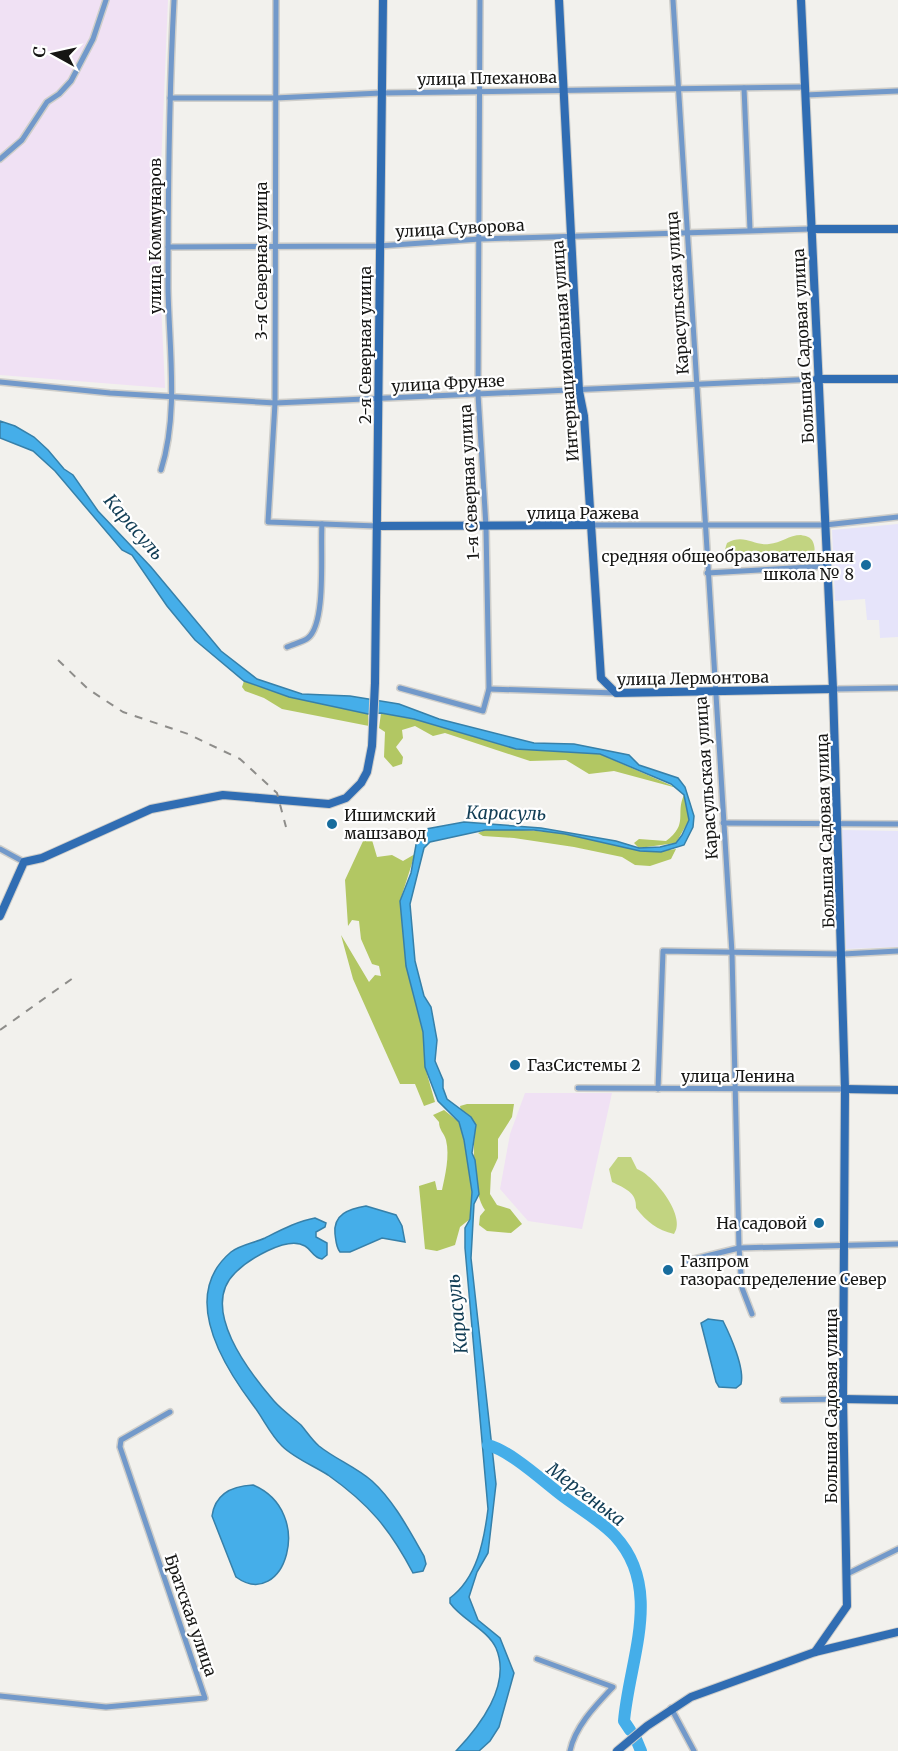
<svg xmlns="http://www.w3.org/2000/svg" width="898" height="1751" font-family="Merriweather,serif">
  <rect width="100%" height="100%" fill="#f2f1ed"/>
  <g fill="#f0e1f4">
    <polygon points="0,0 168,0 158,239 165,388 0,375"/>
    <polygon points="525,1093 612,1093 582,1229 528,1221 500,1189 510,1134"/>
  </g>
  <g fill="#e6e4fa">
    <polygon points="898,524 898,637 880,638 879,620 867,620 865,599 835,601 832,530"/>
    <polygon points="842,830 898,831 898,947 846,949"/>
  </g>
  <g fill="#c2d481">
    <path d="M801,535C806,536 811,537 813,542C824,571 775,553 765,554C755,556 715,576 727,543C744,533 754,546 769,544C781,543 789,535 801,535Z"/>
    <path d="M618,1157H631L637,1169C655,1176 687,1217 674,1234C657,1230 647,1222 636,1208C637,1192 624,1188 612,1182L609,1169Z"/>
  </g>
  <g fill="#b2c763">
    <polygon points="244,681 289,697 368,714 369,726 282,709 264,698 245,691 242,687"/>
    <polygon points="381,713 414,719 516,749 600,754 677,788 614,771 589,774 566,760 530,761 445,733 433,736 415,726 402,730 403,738 396,747 403,757 402,764 393,767 384,757 385,732 379,728"/>
    <path d="M684,795L689,820L676,843L639,848L634,843L639,839L666,841C689,824 675,814 684,795Z"/>
    <path d="M485,830C511,829 539,830 565,834C602,840 638,856 676,849L671,859L650,866L635,865L622,857L574,847L514,838L483,836L478,833Z"/>
    <polygon points="364,839 372,840 377,857 392,855 403,861 415,854 400,901 406,966 423,1032 425,1067 435,1102 424,1106 415,1084 400,1084 353,979 341,935 369,982 375,975 381,976 379,966 372,964 361,939 359,921 352,920 348,926 345,880"/>
    <path d="M467,1104H514L512,1117L498,1139V1158L491,1173L490,1194L497,1205L510,1209L522,1224L511,1233L487,1231L479,1225L480,1216L485,1210C473,1194 472,1145 476,1125L461,1111L460,1106Z"/>
    <path d="M444,1110L459,1122L464,1140L472,1192L470,1219L460,1227L455,1245L437,1251L425,1249L419,1186L435,1181L437,1190H442C445,1176 450,1156 446,1140C444,1133 439,1130 439,1122L433,1115Z"/>
  </g>
  <g fill="#45aee9" stroke="#3780a9" stroke-width="1.5">
    <path d="M0,421L15,426L34,437L48,450L64,469L73,475L98,511L151,567L221,651L257,679L302,694L350,696L399,704L439,719L534,743L574,744L629,755L639,765L678,778L685,787L694,816L693,827L684,845L661,852L640,851L565,834L534,830H485L430,842L424,848L410,904L415,961L424,996L431,1007L437,1040L435,1061L443,1080V1088L447,1099L471,1117L476,1125L472,1153L475,1160L479,1194L474,1204L471,1258L496,1484L488,1553L477,1572L469,1597L478,1620L500,1638L514,1673L499,1727L490,1741L479,1751H456C479,1727 512,1685 496,1648C487,1629 462,1620 450,1603V1598C477,1578 484,1541 488,1509L465,1248V1228L470,1219L472,1192L464,1140L459,1122L438,1101L425,1067L423,1032L406,966L400,901L411,873L417,839L426,829L464,822L541,828L616,841L639,848L660,847L676,843L682,835L689,820L684,795L671,784L600,754L516,749L414,719L381,713L368,714L289,697L244,681L195,640L167,606L132,555L122,550L55,471L33,451L0,438Z"/>
    <path d="M366,1206L396,1215L402,1226L405,1242L382,1238L350,1252H340C336,1247 336,1241 335,1234C333,1214 349,1209 366,1206Z"/>
    <path d="M315,1218L326,1223L325,1227L316,1232V1237L327,1243V1255L322,1259C313,1258 312,1250 305,1246C287,1235 248,1260 235,1273C199,1308 249,1372 274,1401C282,1410 292,1417 301,1425C307,1432 312,1440 319,1446C335,1459 356,1467 372,1481C394,1501 409,1530 424,1556L426,1564L423,1571L413,1573C390,1529 369,1504 328,1475C314,1466 294,1458 282,1446C270,1434 263,1418 253,1405C222,1364 180,1295 231,1252C240,1245 254,1243 265,1238C281,1230 298,1221 315,1218Z"/>
    <path d="M708,1319L723,1321C730,1335 745,1368 741,1384L736,1388L719,1387L716,1382L701,1323Z"/>
    <path d="M253,1485C317,1512 284,1612 236,1577L212,1516C215,1494 232,1486 253,1485Z"/>
  </g>
  <g fill="none" stroke-linecap="round" stroke-linejoin="round">
    <g stroke="#45aee9" stroke-width="12">
      <path d="M488,1445C511,1451 544,1482 564,1497C580,1509 601,1521 615,1536C664,1589 629,1660 624,1721L630,1730"/>
      <polyline points="636,1739 641,1751"/>
    </g>
    <defs>
      <g id="street">
        <polyline points="276,0 275,403 268,522 377,526"/>
        <polyline points="673,0 732,953 739,1248 686,1261"/>
        <polyline points="744,88 750,230"/>
        <polyline points="805,95 898,91"/>
        <polyline points="170,98 275,98 381,93 805,87"/>
        <polyline points="0,159 22,140 47,102 59,94 71,81 93,39 106,0"/>
        <polyline points="168,247 379,246 480,239 811,229"/>
        <polyline points="0,382 110,393 275,403 817,379"/>
        <path d="M161,470C179,414 169,347 168,288C168,192 169,96 174,0"/>
        <polyline points="591,525 825,525 898,517"/>
        <polyline points="707,573 827,566"/>
        <path d="M287,647C293,644 303,642 308,638C327,623 320,548 322,524"/>
        <polyline points="400,688 483,711 489,689 486,527 478,394 480,0"/>
        <polyline points="489,689 616,693"/>
        <polyline points="833,689 898,688"/>
        <polyline points="723,823 898,824"/>
        <polyline points="0,849 24,862"/>
        <polyline points="578,1088 845,1089"/>
        <polyline points="658,1089 663,951 843,954 898,951"/>
        <polyline points="752,1314 742,1288 739,1248 898,1244"/>
        <polyline points="783,1400 843,1399"/>
        <polyline points="847,1574 898,1549"/>
        <path d="M537,1659L613,1687C597,1704 575,1726 570,1751"/>
        <polyline points="0,1696 106,1707 205,1698 120,1447 121,1440 170,1412"/>
        <polyline points="671,1708 694,1751"/>
      </g>
      <g id="secondary">
        <polyline points="559,0 579,391 584,416 601,678 616,693 833,689"/>
        <polyline points="801,0 833,689 845,1089 843,1399 847,1606 815,1652"/>
        <polyline points="811,229 898,229"/>
        <polyline points="817,379 898,379"/>
        <polyline points="377,526 591,525"/>
        <polyline points="0,916 24,862 42,858 151,809 223,795 329,804 346,798 361,783 367,772 372,746 375,683 383,0"/>
        <polyline points="845,1089 898,1090"/>
        <polyline points="843,1399 898,1400"/>
        <polyline points="617,1751 647,1726 691,1697 815,1652 898,1632"/>
      </g>
    </defs>
    <use href="#street" stroke="#cfceca" stroke-width="8"/>
    <use href="#secondary" stroke="#cfceca" stroke-width="10"/>
    <use href="#street" stroke="#7299ca" stroke-width="5"/>
    <use href="#secondary" stroke="#306db3" stroke-width="8"/>
    <g stroke="#8e8d8a" stroke-width="2" stroke-dasharray="8 8" stroke-linecap="butt">
      <polyline points="58,660 88,689 123,712 188,734 240,759 277,793 286,827"/>
      <polyline points="0,1030 73,978"/>
    </g>
  </g>
  <g fill="#176c9d" stroke="#fff" stroke-width="2">
    <circle cx="866" cy="565" r="6"/>
    <circle cx="332" cy="824" r="6"/>
    <circle cx="515" cy="1065" r="6"/>
    <circle cx="819" cy="1223" r="6"/>
    <circle cx="668" cy="1270" r="6"/>
  </g>
  <g text-anchor="middle" dominant-baseline="central" stroke-width="4.5" stroke-linejoin="round" paint-order="stroke">
    <g font-size="16" fill="#161614" stroke="#fff">
      <text transform="translate(487 78) rotate(-1)">улица Плеханова</text>
      <text transform="translate(460 228) rotate(-3)">улица Суворова</text>
      <text transform="translate(155 236) rotate(-90)">улица Коммунаров</text>
      <text transform="translate(261 261) rotate(-90)">3-я Северная улица</text>
      <text transform="translate(677 293) rotate(-94)">Карасульская улица</text>
      <text transform="translate(365 345) rotate(-90)">2-я Северная улица</text>
      <text transform="translate(803 346) rotate(-93)">Большая Садовая улица</text>
      <text transform="translate(565 351) rotate(-94)">Интернациональная улица</text>
      <text transform="translate(448 383) rotate(-3)">улица Фрунзе</text>
      <text transform="translate(469 482) rotate(-93)">1-я Северная улица</text>
      <text x="583" y="513">улица Ражева</text>
      <text transform="translate(693 678) rotate(-1)">улица Лермонтова</text>
      <text transform="translate(706 778) rotate(-94)">Карасульская улица</text>
      <text transform="translate(825 831) rotate(-92)">Большая Садовая улица</text>
      <text x="738" y="1076">улица Ленина</text>
      <text transform="translate(831 1406) rotate(-90)">Большая Садовая улица</text>
      <text transform="translate(191 1615) rotate(71)">Братская улица</text>
    </g>
    <g font-size="16" fill="#161614" stroke="#fff" text-anchor="start">
      <text x="854" y="556" text-anchor="end">средняя общеобразовательная<tspan x="854" dy="18">школа № 8</tspan></text>
      <text x="344" y="815">Ишимский<tspan x="344" dy="18">машзавод</tspan></text>
      <text x="527" y="1065">ГазСистемы 2</text>
      <text x="807" y="1223" text-anchor="end">На садовой</text>
      <text x="680" y="1261">Газпром<tspan x="680" dy="18">газораспределение Север</tspan></text>
    </g>
    <g font-size="18" font-style="italic" fill="#113d55" stroke="#fff">
      <text transform="translate(134 527) rotate(49)">Карасуль</text>
      <text transform="translate(506 813) rotate(1)">Карасуль</text>
      <text transform="translate(457 1314) rotate(-96)">Карасуль</text>
      <text transform="translate(586 1494) rotate(37)">Мергенька</text>
    </g>
  </g>
  <g transform="translate(54 54) rotate(278)" stroke="#ffffff" stroke-width="4.5" paint-order="stroke">
  <path d="M0-4.5L10 22L0 15L-10 22Z" fill="#161614"/>
  <text y="-9" font-size="16" font-weight="bold" text-anchor="middle" fill="#161614">С</text>
  </g>
</svg>
